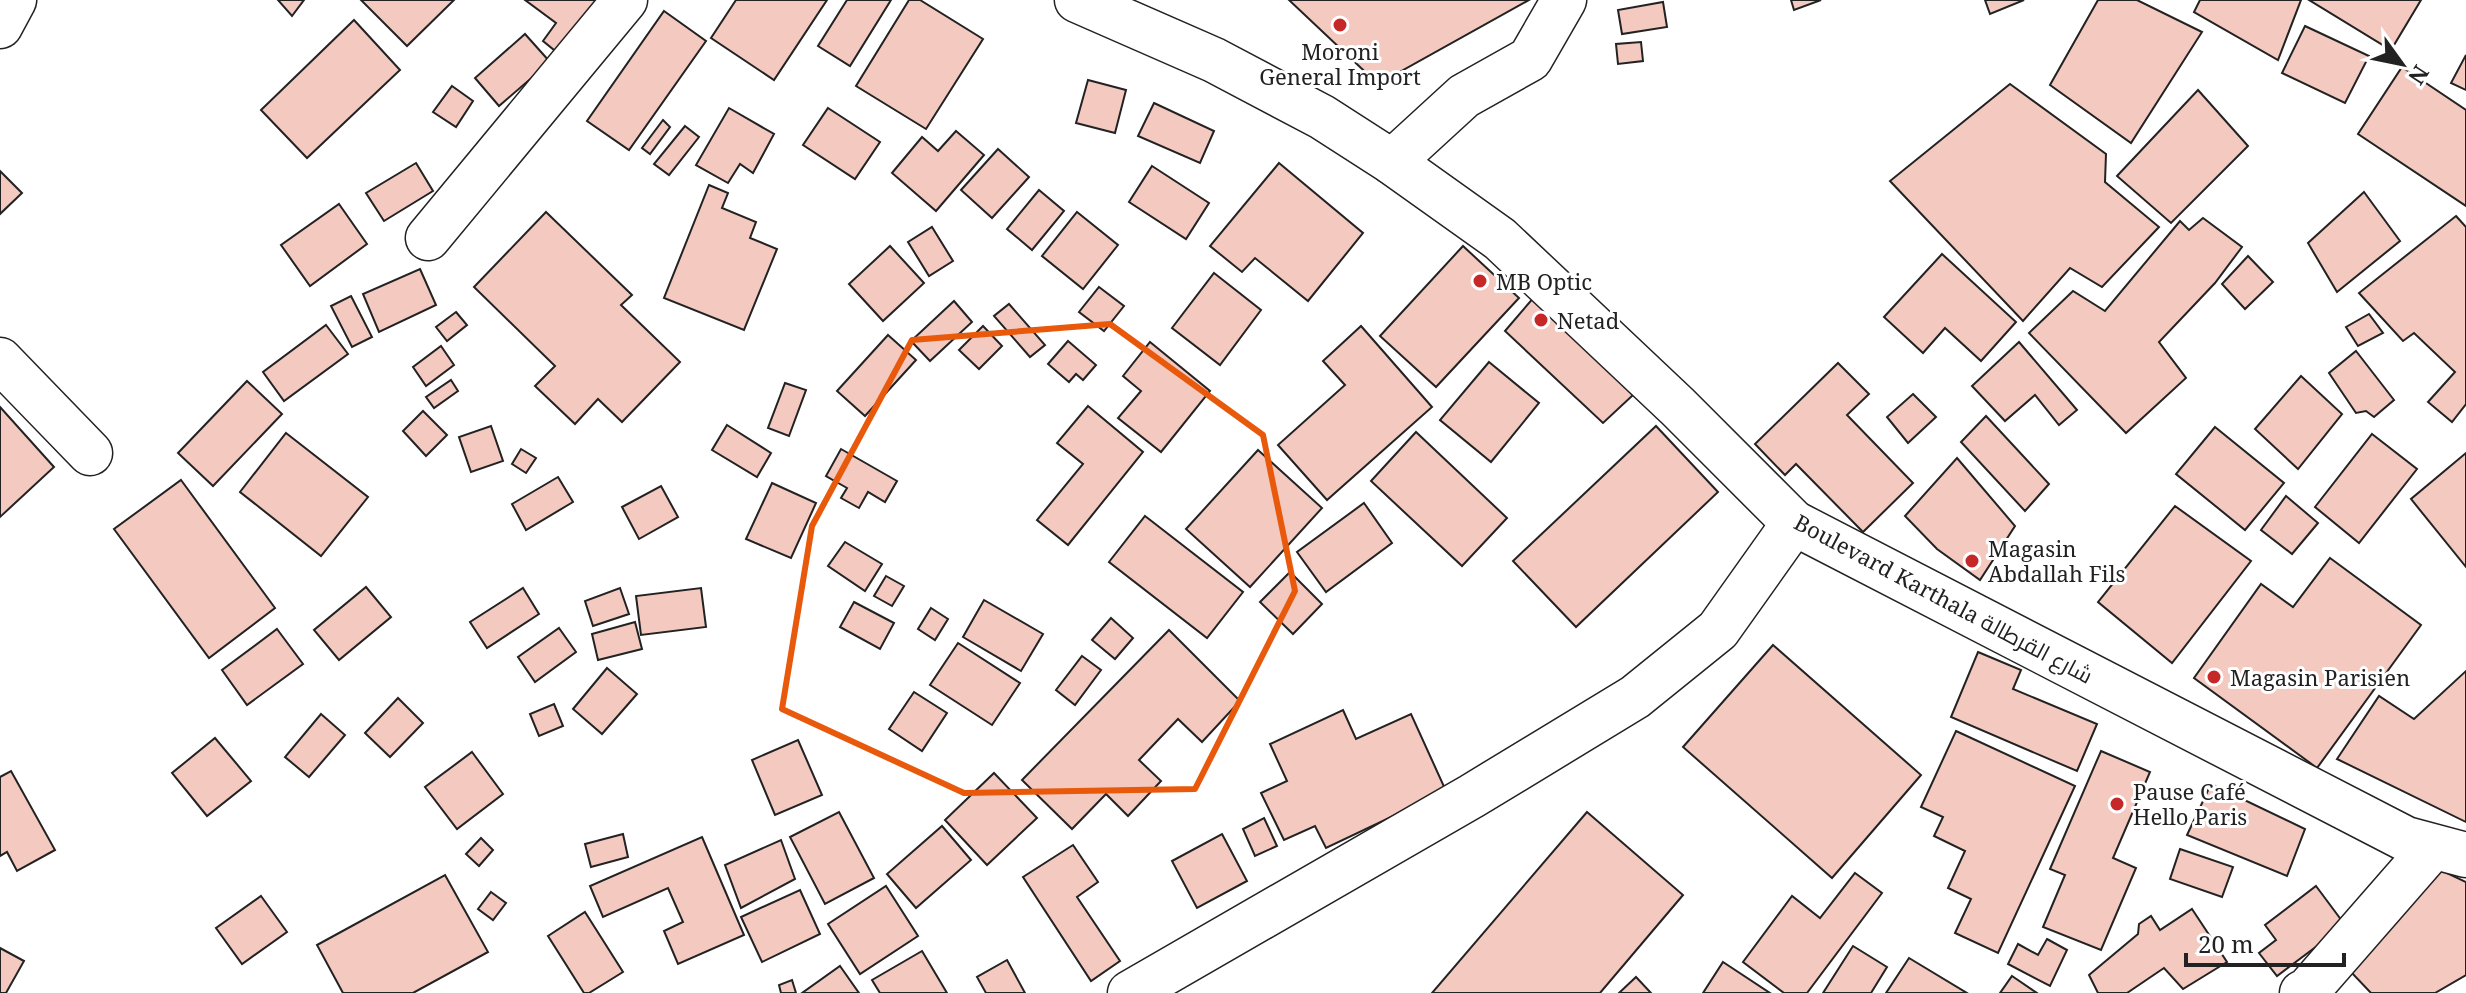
<svg xmlns="http://www.w3.org/2000/svg" width="2466" height="993" font-family="'Noto Serif',Cairo,serif">
  <rect width="100%" height="100%" fill="#fff"/>
  <g fill="#f3c9c0" stroke="#222" stroke-width="2">
    <polygon points="278,0 304,0 292,16"/>
    <polygon points="361,0 454,0 407,46"/>
    <polygon points="525,0 601,0 559,54 543,41 556,23"/>
    <polygon points="736,0 827,0 774,80 711,38"/>
    <polygon points="847,0 891,0 850,66 818,46"/>
    <polygon points="909,0 920,0 983,39 926,129 856,86"/>
    <polygon points="1289,0 1529,0 1378,84"/>
    <polygon points="1791,0 1821,0 1794,10"/>
    <polygon points="1985,0 2024,0 1990,14"/>
    <polygon points="2098,0 2137,0 2202,32 2131,143 2050,85"/>
    <polygon points="2200,0 2301,0 2278,60 2194,12"/>
    <polygon points="2309,0 2421,0 2391,50"/>
    <polygon points="1663,2 1667,27 1622,34 1618,10"/>
    <polygon points="664,11 706,41 629,150 587,121"/>
    <polygon points="354,20 400,70 307,158 261,110"/>
    <polygon points="2305,26 2369,56 2345,103 2282,73"/>
    <polygon points="525,34 550,62 499,106 475,78"/>
    <polygon points="1641,42 1643,61 1618,64 1616,44"/>
    <polygon points="2466,55 2466,90 2451,83"/>
    <polygon points="2402,67 2466,110 2466,206 2358,134"/>
    <polygon points="1088,80 1126,90 1115,133 1076,123"/>
    <polygon points="2010,84 2106,154 2105,182 2159,227 2102,287 2070,268 2023,321 1890,181"/>
    <polygon points="452,86 473,101 456,127 433,112"/>
    <polygon points="2198,90 2248,146 2171,223 2117,176"/>
    <polygon points="1154,103 1214,131 1200,163 1138,136"/>
    <polygon points="729,108 774,134 753,173 740,164 728,183 696,165"/>
    <polygon points="828,108 880,142 855,179 803,145"/>
    <polygon points="663,120 670,127 650,154 642,148"/>
    <polygon points="685,126 699,137 669,175 654,164"/>
    <polygon points="956,131 984,155 936,211 892,173 922,137 938,151"/>
    <polygon points="998,149 1029,177 992,218 961,190"/>
    <polygon points="416,163 433,191 384,221 366,193"/>
    <polygon points="1279,163 1363,233 1308,301 1255,258 1242,272 1210,246"/>
    <polygon points="1152,166 1209,203 1186,239 1129,202"/>
    <polygon points="0,171 22,193 0,214"/>
    <polygon points="709,185 728,193 722,208 756,222 750,238 777,249 744,330 664,298"/>
    <polygon points="1039,190 1064,211 1032,250 1007,229"/>
    <polygon points="2364,192 2400,241 2337,292 2308,243"/>
    <polygon points="339,204 367,244 310,286 281,245"/>
    <polygon points="546,212 632,295 621,305 680,362 622,422 598,399 575,424 535,386 555,366 474,287"/>
    <polygon points="1077,212 1118,245 1083,289 1042,256"/>
    <polygon points="2456,216 2466,227 2466,404 2452,422 2428,402 2455,372 2414,333 2403,341 2359,293"/>
    <polygon points="2203,218 2242,247 2215,283 2159,342 2186,378 2126,433 2029,333 2073,291 2105,311 2180,221 2189,230"/>
    <polygon points="932,227 953,261 929,276 908,242"/>
    <polygon points="890,246 924,283 883,321 849,284"/>
    <polygon points="1463,246 1519,298 1436,387 1380,336"/>
    <polygon points="1942,254 2016,322 1981,361 1945,328 1923,353 1884,317"/>
    <polygon points="2248,256 2273,282 2245,309 2222,284"/>
    <polygon points="420,269 436,305 379,332 363,294"/>
    <polygon points="1214,273 1261,310 1220,365 1172,328"/>
    <polygon points="1099,287 1124,306 1104,331 1079,312"/>
    <polygon points="351,296 372,337 352,347 331,306"/>
    <polygon points="1535,296 1633,395 1603,423 1505,331"/>
    <polygon points="954,301 972,322 930,361 911,341"/>
    <polygon points="1009,304 1045,345 1030,357 994,316"/>
    <polygon points="456,312 467,325 447,341 436,327"/>
    <polygon points="2369,314 2383,333 2358,346 2346,327"/>
    <polygon points="326,325 348,354 284,401 263,372"/>
    <polygon points="983,326 1002,346 979,369 959,350"/>
    <polygon points="1361,326 1432,407 1327,500 1278,445 1345,385 1323,361"/>
    <polygon points="888,335 916,360 865,416 837,391"/>
    <polygon points="1068,341 1096,365 1083,380 1076,374 1069,382 1048,364"/>
    <polygon points="1150,342 1210,391 1161,452 1118,418 1141,391 1123,376"/>
    <polygon points="2019,342 2077,410 2059,425 2035,395 2005,421 1972,386"/>
    <polygon points="441,346 454,365 426,386 413,367"/>
    <polygon points="2356,351 2394,400 2374,417 2366,411 2356,413 2329,373"/>
    <polygon points="1489,362 1539,403 1491,462 1440,420"/>
    <polygon points="1838,363 1869,394 1847,415 1913,483 1863,532 1796,464 1785,475 1755,444"/>
    <polygon points="2301,376 2342,414 2298,469 2255,429"/>
    <polygon points="451,380 458,391 434,408 426,397"/>
    <polygon points="247,381 282,414 213,486 178,453"/>
    <polygon points="785,383 806,390 789,436 768,428"/>
    <polygon points="1913,394 1936,417 1908,443 1887,417"/>
    <polygon points="1088,406 1143,452 1068,545 1037,520 1083,464 1057,443"/>
    <polygon points="0,407 54,467 0,517"/>
    <polygon points="423,411 447,435 426,456 403,431"/>
    <polygon points="1986,416 2049,484 2025,511 1961,442"/>
    <polygon points="727,425 771,453 757,477 712,450"/>
    <polygon points="491,426 503,461 471,472 459,437"/>
    <polygon points="1656,426 1718,492 1576,627 1513,561"/>
    <polygon points="2215,427 2284,483 2245,530 2176,474"/>
    <polygon points="1416,432 1507,518 1462,566 1371,481"/>
    <polygon points="286,433 368,497 321,556 240,492"/>
    <polygon points="2372,434 2417,469 2359,543 2315,507"/>
    <polygon points="521,449 536,458 526,473 512,464"/>
    <polygon points="841,449 897,481 885,502 868,492 859,508 841,498 847,488 826,476"/>
    <polygon points="1258,450 1322,508 1250,587 1186,529"/>
    <polygon points="2466,453 2466,567 2411,499"/>
    <polygon points="1957,458 2015,526 1980,580 1937,549 1905,516"/>
    <polygon points="558,477 573,502 526,530 512,504"/>
    <polygon points="181,480 275,608 209,658 114,529"/>
    <polygon points="772,483 816,503 791,558 746,539"/>
    <polygon points="661,486 678,517 639,539 622,507"/>
    <polygon points="2286,496 2318,523 2292,554 2261,530"/>
    <polygon points="1364,503 1392,543 1326,592 1297,552"/>
    <polygon points="2175,506 2251,561 2172,663 2098,602"/>
    <polygon points="1145,516 1243,592 1207,638 1109,562"/>
    <polygon points="845,542 882,564 865,591 828,566"/>
    <polygon points="2330,558 2421,625 2317,768 2194,678 2261,584 2293,607"/>
    <polygon points="1290,572 1322,604 1293,634 1260,602"/>
    <polygon points="886,576 904,586 892,606 874,596"/>
    <polygon points="366,587 391,617 339,660 314,630"/>
    <polygon points="523,588 539,614 487,648 470,622"/>
    <polygon points="620,588 629,614 593,626 585,601"/>
    <polygon points="701,588 706,627 641,635 636,596"/>
    <polygon points="984,600 1043,634 1021,671 963,637"/>
    <polygon points="854,602 894,623 880,649 840,627"/>
    <polygon points="931,608 948,619 935,640 918,629"/>
    <polygon points="1111,618 1133,638 1115,659 1092,640"/>
    <polygon points="635,622 642,649 598,660 592,634"/>
    <polygon points="559,628 576,652 535,682 518,657"/>
    <polygon points="277,629 303,664 247,705 222,670"/>
    <polygon points="1169,630 1240,701 1202,742 1178,719 1139,760 1161,781 1128,816 1106,794 1072,829 1022,780"/>
    <polygon points="958,643 1020,683 992,725 930,685"/>
    <polygon points="1773,645 1921,775 1832,878 1683,747"/>
    <polygon points="1978,652 2021,670 2013,689 2097,724 2077,771 1951,717"/>
    <polygon points="1082,656 1101,670 1075,705 1056,690"/>
    <polygon points="607,668 637,694 602,734 573,709"/>
    <polygon points="2466,671 2466,822 2337,759 2379,696 2414,719"/>
    <polygon points="914,692 947,713 922,751 889,729"/>
    <polygon points="398,698 423,723 390,757 365,733"/>
    <polygon points="554,704 563,726 539,736 530,714"/>
    <polygon points="1343,710 1356,739 1411,714 1446,791 1326,848 1315,826 1284,840 1261,793 1287,781 1270,744"/>
    <polygon points="321,714 345,735 309,777 285,757"/>
    <polygon points="1956,731 2075,786 1998,953 1955,933 1971,899 1948,888 1965,851 1934,836 1943,817 1921,807"/>
    <polygon points="215,738 251,781 207,816 172,773"/>
    <polygon points="798,740 822,795 775,815 752,760"/>
    <polygon points="2101,751 2150,772 2113,858 2136,868 2101,950 2043,927 2065,875 2050,869"/>
    <polygon points="472,752 503,794 457,829 425,787"/>
    <polygon points="11,771 55,850 17,871 7,852 0,856 0,777"/>
    <polygon points="994,773 1037,818 987,865 945,820"/>
    <polygon points="2211,784 2305,829 2287,876 2187,835"/>
    <polygon points="839,812 874,878 825,904 790,837"/>
    <polygon points="1587,812 1683,895 1600,993 1432,993"/>
    <polygon points="1264,818 1277,846 1255,856 1243,829"/>
    <polygon points="942,826 971,860 916,908 887,874"/>
    <polygon points="623,834 628,857 591,867 585,844"/>
    <polygon points="1222,834 1247,881 1197,908 1172,861"/>
    <polygon points="702,837 744,935 678,964 664,931 683,922 668,888 603,917 590,886"/>
    <polygon points="481,838 493,850 479,866 466,854"/>
    <polygon points="781,840 795,879 741,908 725,865"/>
    <polygon points="1073,845 1098,882 1077,897 1120,961 1091,981 1023,877"/>
    <polygon points="2180,849 2233,867 2222,897 2170,879"/>
    <polygon points="2428,864 2466,882 2466,975 2435,993 2371,993 2350,971"/>
    <polygon points="1855,873 1882,893 1807,993 1784,993 1743,962 1792,896 1820,918"/>
    <polygon points="445,875 488,952 413,993 343,993 317,945"/>
    <polygon points="886,886 918,936 860,974 828,924"/>
    <polygon points="2316,886 2345,925 2277,976 2259,953 2276,940 2265,925"/>
    <polygon points="800,890 820,934 762,962 741,917"/>
    <polygon points="491,892 506,903 493,920 478,909"/>
    <polygon points="261,896 287,932 242,964 216,928"/>
    <polygon points="2192,909 2227,962 2183,989 2164,968 2127,993 2098,993 2089,975 2138,934 2139,924 2151,916 2160,930"/>
    <polygon points="585,912 623,972 589,993 584,993 548,936"/>
    <polygon points="2047,939 2067,950 2050,986 2008,964 2018,944 2038,955"/>
    <polygon points="1853,946 1887,967 1871,993 1823,993"/>
    <polygon points="0,948 24,961 6,993 0,993"/>
    <polygon points="922,951 947,993 880,993 872,980"/>
    <polygon points="1909,958 1967,993 1886,993"/>
    <polygon points="1007,960 1025,993 986,993 977,977"/>
    <polygon points="1723,962 1770,993 1703,993"/>
    <polygon points="840,966 859,993 802,993"/>
    <polygon points="2012,976 2037,993 2000,993"/>
    <polygon points="1636,977 1651,993 1619,993"/>
    <polygon points="792,980 796,993 781,993 779,985"/>
  </g>
  <g fill="none" stroke-linecap="round" stroke-linejoin="round">
    <defs>
      <g id="minor">
        <polyline points="0,26 14,0"/>
        <polyline points="1392,162 1464,96 1530,59 1564,0"/>
        <polyline points="428,238 625,0"/>
        <polyline points="0,360 90,453"/>
        <polyline points="2302,993 2308,990 2432,848"/>
      </g>
      <polyline id="tertiary" points="1130,993 1472,796 1635,697 1718,630 1794,523"/>
      <polyline id="primary" points="1077,0 1214,60 1322,117 1392,162 1500,239 1678,407 1794,523 2406,839 2466,855"/>
    </defs>
    <use href="#minor" stroke="#222" stroke-width="47"/>
    <use href="#tertiary" stroke="#222" stroke-width="47"/>
    <use href="#primary" stroke="#222" stroke-width="47"/>
    <use href="#minor" stroke="#fff" stroke-width="44"/>
    <use href="#tertiary" stroke="#fff" stroke-width="44"/>
    <use href="#primary" stroke="#fff" stroke-width="44"/>
  </g>
  <path fill="none" stroke="#e8590c" stroke-width="6" stroke-linejoin="round" d="M1110,324L1263,435L1295,591L1195,789L964,793L782,709L812,526L912,340Z"/>
  <g fill="#c62828" stroke="#fff" stroke-width="3">
    <circle cx="1340" cy="25" r="8"/>
    <circle cx="1480" cy="281" r="8"/>
    <circle cx="1541" cy="320" r="8"/>
    <circle cx="1972" cy="561" r="8"/>
    <circle cx="2214" cy="677" r="8"/>
    <circle cx="2117" cy="804" r="8"/>
  </g>
  <g text-anchor="middle" dominant-baseline="central" stroke-width="6" stroke-linejoin="round" paint-order="stroke">
    <g font-size="22" fill="#222" stroke="#fff" text-anchor="start">
      <text x="1340" y="51" text-anchor="middle">Moroni<tspan x="1340" dy="25">General Import</tspan></text>
      <text x="1496" y="281">MB Optic</text>
      <text x="1557" y="320">Netad</text>
      <text x="1988" y="548">Magasin<tspan x="1988" dy="25">Abdallah Fils</tspan></text>
      <text x="2230" y="677">Magasin Parisien</text>
      <text x="2133" y="791">Pause Café<tspan x="2133" dy="25">Hello Paris</tspan></text>
    </g>
    <g font-size="22" fill="#222" stroke="#fff">
      <text transform="translate(1944 598) rotate(28)">Boulevard Karthala شارع القرطالة</text>
    </g>
  </g>
  <g transform="translate(2402 64) rotate(123)" stroke="#ffffff" stroke-width="6" paint-order="stroke">
  <path d="M0-6L14 30L0 20L-14 30Z" fill="#222222"/>
  <text y="-12" font-size="22" font-weight="bold" text-anchor="middle" fill="#222222">N</text>
  </g>
  <path d="M2186 953v12h158v-12" fill="none" stroke="#222222" stroke-width="4"/>
  <text x="2198" y="953" font-size="24" fill="#222222" stroke="#ffffff" stroke-width="6" paint-order="stroke">20 m</text>
</svg>
